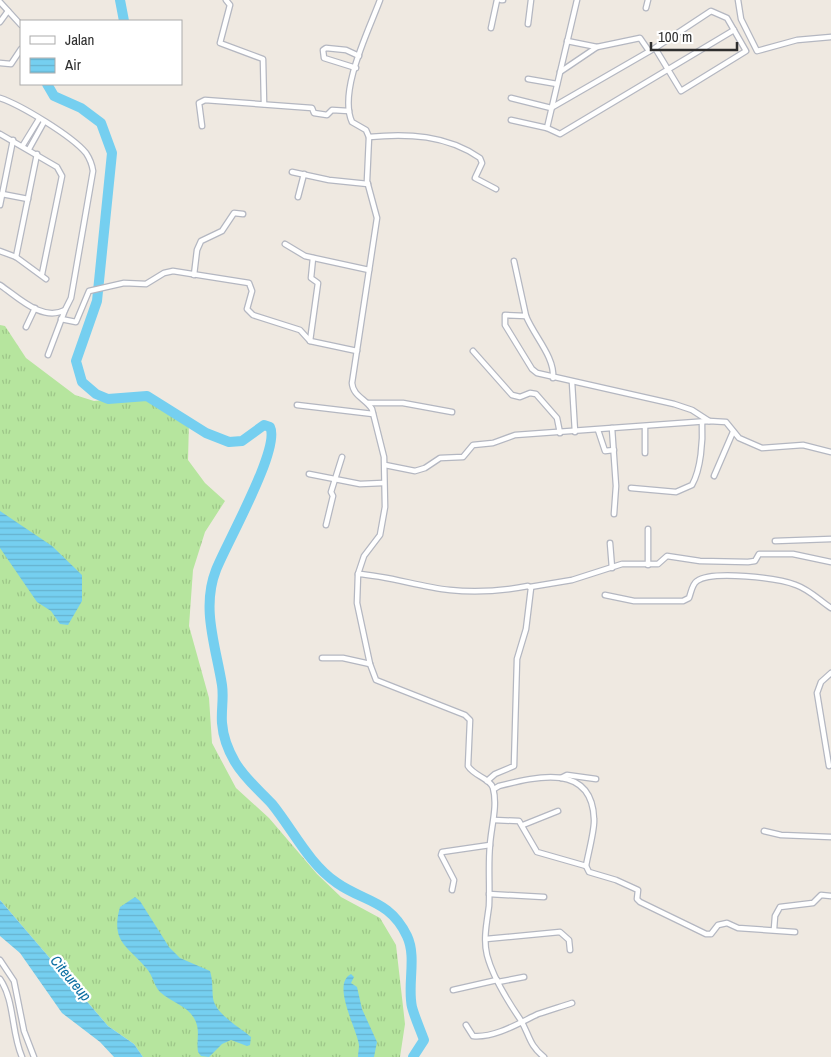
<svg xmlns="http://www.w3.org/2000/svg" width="831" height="1057" font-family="'Archivo Narrow',sans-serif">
  <defs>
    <pattern id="grass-tufts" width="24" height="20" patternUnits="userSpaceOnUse" patternTransform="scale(1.25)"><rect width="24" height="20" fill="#b6e59e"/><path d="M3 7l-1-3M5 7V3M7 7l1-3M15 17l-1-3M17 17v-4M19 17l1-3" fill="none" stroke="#9dc588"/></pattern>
    <pattern id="water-rules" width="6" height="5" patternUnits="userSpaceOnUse" patternTransform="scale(1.25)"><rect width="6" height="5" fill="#75cff0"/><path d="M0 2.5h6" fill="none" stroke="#66b2ce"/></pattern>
  </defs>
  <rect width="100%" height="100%" fill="#efe9e1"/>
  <polygon fill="url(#grass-tufts)" points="0,325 5,326 26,358 75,395 94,401 147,396 189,422 188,460 205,483 225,501 205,532 193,570 189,626 209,698 212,743 236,788 269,818 317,874 341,897 380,918 396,945 405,1024 400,1057 143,1057 134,1044 108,1026 0,900"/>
  <g fill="url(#water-rules)">
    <polygon points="0,511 52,546 82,575 82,601 68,625 60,624 51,611 37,602 0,548"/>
    <path d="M135,897L140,901L169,947L180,958L210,971C213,981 212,988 213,998C215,1014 241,1028 251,1037L250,1045L247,1046L231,1040L222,1044L209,1057L201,1056L198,1052C196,1040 201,1030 194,1018C186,1005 171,1002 160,992C154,986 153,976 147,969C128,946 110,942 120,907Z"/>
    <polygon points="0,900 108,1026 134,1044 143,1057 114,1057 100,1042 62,1013 20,953 0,936"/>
    <path d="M351,974L354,977L351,983L357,987L362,1009L377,1042L374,1057H358C358,1053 359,1049 359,1045C357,1029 331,984 351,974Z"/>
  </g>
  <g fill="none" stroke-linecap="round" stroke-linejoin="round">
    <g stroke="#75cff0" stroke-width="10">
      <polyline points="120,0 124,21"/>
      <path d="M47,84L54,96L81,108L101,123L112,153L97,301L76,361L82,382L96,394L108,399L147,396L206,433L229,442L242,441L264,425L270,427C281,448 226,544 216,570C201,608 216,647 222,685C224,698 221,710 222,723C223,736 228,750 235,762C245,779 259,790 272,804C293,830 309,864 337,883C364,902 390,900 407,936C417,957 407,985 412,1007C415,1018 420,1029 424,1040L413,1057"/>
    </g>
    <defs>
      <g id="street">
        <polyline points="226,0 230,5 220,43 263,59 264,104"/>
        <path d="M380,0C369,30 338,91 352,122L366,130L369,137L367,181L377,218L352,383C353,396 366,399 372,409L384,457L385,507L380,535L364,556L358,574L357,603L370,664L376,680L465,715L470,720L468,766C474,776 491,779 493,788C498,806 491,827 490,845C488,865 490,886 489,906C487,922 483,939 487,955C493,978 507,1000 520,1019C530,1035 528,1044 544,1057"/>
        <polyline points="501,0 503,0"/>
        <polyline points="738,0 741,19 757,51 797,40 831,37"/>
        <polyline points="0,2 21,25"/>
        <polyline points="646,8 648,0"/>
        <polyline points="0,22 8,11"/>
        <polyline points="528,24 531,0"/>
        <polyline points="491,28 497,0"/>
        <polyline points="567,41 597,47 640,38 649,51"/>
        <polyline points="0,63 11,64 21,49"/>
        <polyline points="356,68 324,58 323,50 326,48 346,50 359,56"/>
        <polyline points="560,72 597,47"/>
        <polyline points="528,79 557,84"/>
        <path d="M0,98C21,105 72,136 86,153C90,159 92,164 93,171L71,298L65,310C42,322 18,297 0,285"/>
        <polyline points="511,98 551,108 655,48 711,11 727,18 746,51 681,91 655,48"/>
        <polyline points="511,120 547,128 560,134 734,30"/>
        <polyline points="202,126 199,103 205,100 312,108 314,113 327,115 332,110 349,111"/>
        <polyline points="547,128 577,0"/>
        <polyline points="0,134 57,167 62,176 42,274"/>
        <path d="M369,137C407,133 447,135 480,158L482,163L475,178L496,189"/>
        <polyline points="23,145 39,119"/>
        <polyline points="29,149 44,122"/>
        <polyline points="292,172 329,180 368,184"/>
        <polyline points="2,194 28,199"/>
        <polyline points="298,197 304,174"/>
        <polyline points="0,205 13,140"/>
        <polyline points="285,244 305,256 369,270"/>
        <polyline points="0,251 16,257 46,279"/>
        <polyline points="16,257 37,154"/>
        <polyline points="514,261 526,316 505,315 505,325 532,369 537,373 674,404 692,410 709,421"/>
        <polyline points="194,275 197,250 201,241 222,231 234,213 243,214"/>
        <path d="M526,316C534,336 555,357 553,378"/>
        <polyline points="61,319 76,322 89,291 124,283 146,284 164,273 173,271 249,283 252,291 247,309 253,315 300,330 310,341 357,351"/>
        <polyline points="26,327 35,308"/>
        <polyline points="310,341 318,283 311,278 313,258"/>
        <polyline points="473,351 512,395 520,397 530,393 536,394 557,418 560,433"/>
        <polyline points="48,355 65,310"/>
        <polyline points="572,382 575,432"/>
        <polyline points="368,403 403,403 452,412"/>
        <polyline points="297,405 373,414"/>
        <polyline points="645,427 645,453"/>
        <polyline points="612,428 616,486 614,514"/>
        <polyline points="598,430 605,451 614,450"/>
        <polyline points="385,465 415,471 425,468 440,458 463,457 473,445 493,443 515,435 709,421 726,422 739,438 762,448 803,445 831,452"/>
        <polyline points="309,474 360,484 383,483"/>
        <polyline points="714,476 733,432"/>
        <path d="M631,488L676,492L692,485C701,469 703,441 702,422"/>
        <polyline points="326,525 333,496 331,492 342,457"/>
        <polyline points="775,541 831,539"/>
        <polyline points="610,543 612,568"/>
        <polyline points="648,565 648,529"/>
        <path d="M358,574C390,576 419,587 450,590C477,593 502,591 528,586L531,588L526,629L517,659L514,766L495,774L487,781"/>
        <polyline points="530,587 572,580 622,564 658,564 667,556 700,561 748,562 755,561 759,554 793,554 831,562"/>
        <path d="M605,595L634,601H683L689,598C691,593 692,584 697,581C712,570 779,578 796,585C810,590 819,600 831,608"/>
        <polyline points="322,658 343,658 370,664"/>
        <polyline points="829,766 817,693 821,682 831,673"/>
        <polyline points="561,778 567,775 596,779"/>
        <path d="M494,820L519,821L537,852L586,866C588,854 595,829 594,819C592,762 535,777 499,786L494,789"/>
        <polyline points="523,825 558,811"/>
        <polyline points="764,831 781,835 831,837"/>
        <polyline points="586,866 589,872 616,880 638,890 637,899 640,902 706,934 711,934 718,925 727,923 738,928 795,932"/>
        <polyline points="452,890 454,880 441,855 442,852 490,845"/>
        <polyline points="489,894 544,897"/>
        <polyline points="774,929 775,916 780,907 813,903 821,895 831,896"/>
        <polyline points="486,939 560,932 569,940 570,950"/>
        <polyline points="0,960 14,981 24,1031 34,1057"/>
        <path d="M0,979C15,1001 11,1032 22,1057"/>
        <polyline points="498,982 524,977"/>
        <polyline points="453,990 497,980"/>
        <path d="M466,1025L473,1036C495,1038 519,1023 538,1014C549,1010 560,1007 572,1003"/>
      </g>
    </defs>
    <use href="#street" stroke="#b4b7c1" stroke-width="7"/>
    <use href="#street" stroke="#fff" stroke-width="4.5"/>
  </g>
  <g text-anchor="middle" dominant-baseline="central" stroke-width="4.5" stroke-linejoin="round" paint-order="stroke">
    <g font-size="15" font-style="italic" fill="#0d6fa3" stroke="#fff">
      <text transform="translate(71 978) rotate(50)">Citeureup</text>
    </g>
  </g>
  <rect x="20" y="20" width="162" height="65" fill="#ffffff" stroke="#ababab"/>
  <rect x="30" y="36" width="25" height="8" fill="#ffffff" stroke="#ababab"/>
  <text x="65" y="45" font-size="15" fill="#2e2e2e">Jalan</text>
  <rect x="30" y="58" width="25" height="15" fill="url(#water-rules)" stroke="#ababab"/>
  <text x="65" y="70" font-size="15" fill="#2e2e2e">Air</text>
  <path d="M651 42v8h86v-8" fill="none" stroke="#2e2e2e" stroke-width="2.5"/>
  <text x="658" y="42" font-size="15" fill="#2e2e2e" stroke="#ffffff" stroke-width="4" paint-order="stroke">100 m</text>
</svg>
